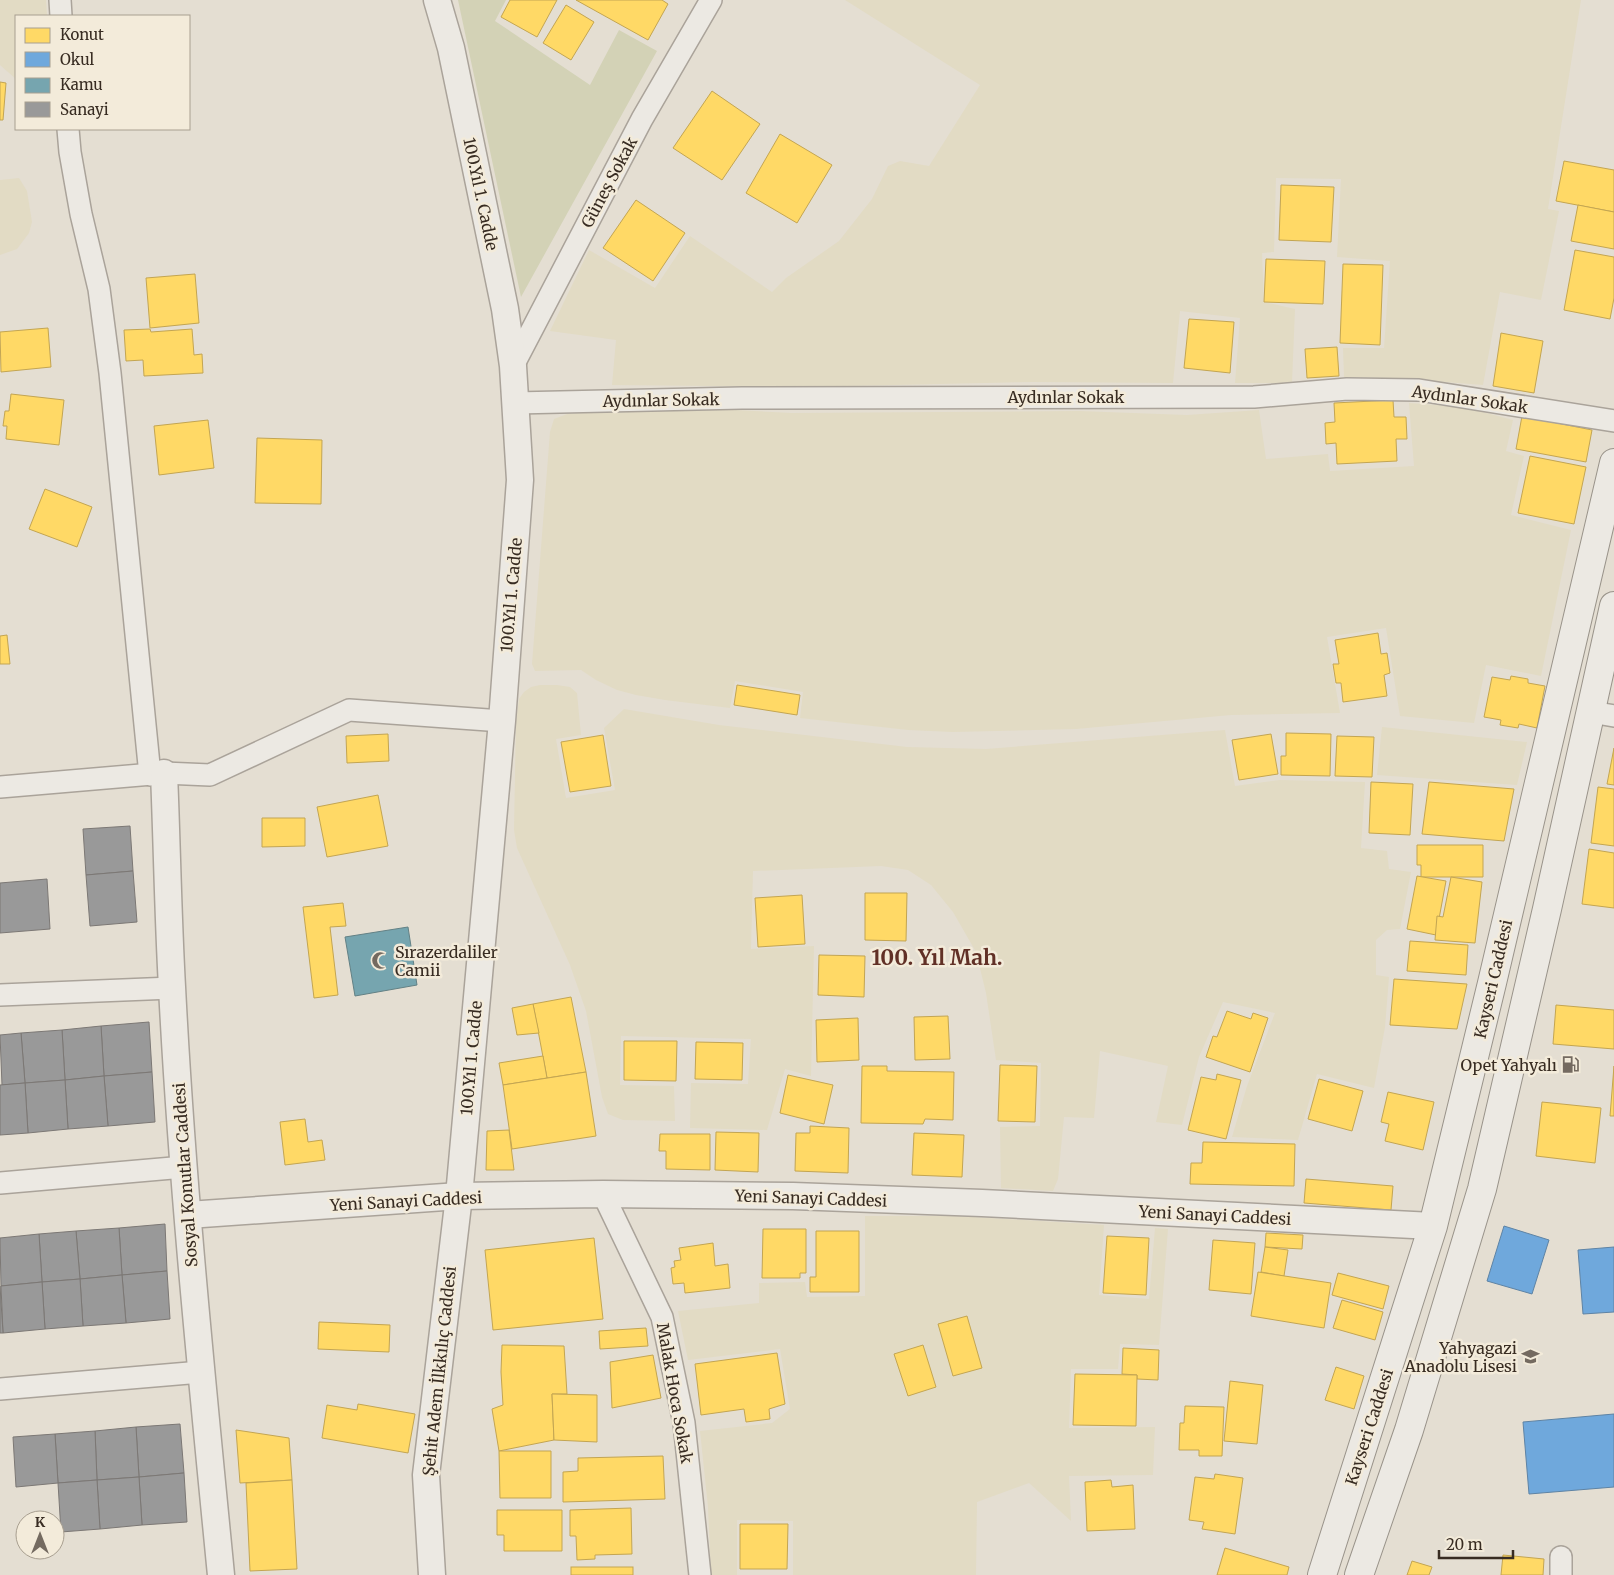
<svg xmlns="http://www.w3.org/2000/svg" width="1614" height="1575" font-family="Merriweather,serif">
  <rect width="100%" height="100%" fill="#e4ded2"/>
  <g fill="#e2dbc4">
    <polygon points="0,0 46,0 47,16 16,16 16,79 0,65"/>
    <polygon points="845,0 1581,0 1548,209 1559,211 1541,300 1500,292 1483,385 1407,379 1344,377 1343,348 1384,348 1390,261 1337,257 1341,179 1276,178 1274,252 1262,253 1264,302 1295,309 1292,383 1235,383 1240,318 1180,311 1173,383 1033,382 804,387 612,385 616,340 550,331 589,250 655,288 690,236 772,292 786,278 839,241 872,199 888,166 900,161 929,166 980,85"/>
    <polygon points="19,178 27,191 32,222 29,233 17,249 0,255 0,180"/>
    <polygon points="1409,403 1452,406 1479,411 1513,420 1506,451 1524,456 1511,515 1571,530 1541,676 1486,665 1474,723 1400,716 1386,628 1327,637 1340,713 1231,715 1076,729 953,732 908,730 800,718 803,692 735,681 730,708 665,700 636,695 617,690 596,680 581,670 535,671 532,664 550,432 554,419 570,413 697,408 792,413 1079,411 1187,415 1259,410 1266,459 1328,454 1330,471 1414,466"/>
    <polygon points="540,685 557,685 570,687 577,693 581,735 556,739 566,798 615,790 604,728 624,709 719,725 907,747 986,749 1225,730 1235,786 1280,780 1365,782 1361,848 1387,851 1389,869 1411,872 1400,929 1387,930 1376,940 1376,975 1389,977 1385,1027 1374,1088 1317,1074 1298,1140 1232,1137 1247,1086 1275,1013 1223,1002 1199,1057 1182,1125 1156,1122 1168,1066 1100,1051 1094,1118 1064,1117 1058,1179 1053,1191 1001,1188 1000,1127 1040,1126 1041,1063 996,1060 986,993 976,952 953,912 931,885 908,870 881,866 753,871 751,949 814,946 811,1076 785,1069 767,1130 690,1128 691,1083 748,1084 751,1039 621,1036 620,1085 674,1086 675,1121 623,1120 608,1114 602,1097 586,1011 570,965 517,848 514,830 516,721 519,699 524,692 531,687"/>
    <polygon points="1382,727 1527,742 1517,785 1377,775"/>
    <polygon points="865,1216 957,1216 1104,1225 1099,1295 1149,1299 1155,1228 1168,1229 1159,1345 1120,1344 1118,1369 1071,1369 1069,1428 1155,1427 1153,1475 1069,1476 1071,1521 1029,1483 977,1502 976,1575 793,1575 793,1521 737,1520 737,1575 711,1575 708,1507 700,1431 772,1423 790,1409 780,1349 688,1360 678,1311 759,1303 759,1283 805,1282 807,1297 865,1296"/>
  </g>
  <polygon fill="#d3d2b6" points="458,0 506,0 495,21 590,85 619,30 657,51 521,297"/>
  <g fill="#ffd966" stroke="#c3a552">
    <polygon points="510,0 557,0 537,37 501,17"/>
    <polygon points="576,0 662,0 668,4 648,40"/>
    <polygon points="566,5 594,22 571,60 543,43"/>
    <polygon points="0,82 6,83 3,120 0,120"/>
    <polygon points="712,91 760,124 722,180 673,148"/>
    <polygon points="780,134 832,165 797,223 746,193"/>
    <polygon points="1564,161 1614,170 1614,212 1556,201"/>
    <polygon points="1281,185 1334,187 1331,242 1279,240"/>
    <polygon points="636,200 685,233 653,281 603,248"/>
    <polygon points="1578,205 1614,212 1614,249 1571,241"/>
    <polygon points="1575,250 1614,257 1614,298 1610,319 1564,310"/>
    <polygon points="1266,259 1325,261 1323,304 1264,302"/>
    <polygon points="1343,264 1383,265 1380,345 1340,343"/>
    <polygon points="195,274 199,323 150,328 146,278"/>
    <polygon points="1189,319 1234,322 1230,373 1184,368"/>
    <polygon points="48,328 51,367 1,372 0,332"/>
    <polygon points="150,329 151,332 192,329 194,355 202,354 203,373 144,376 143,360 126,361 124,330"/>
    <polygon points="1501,333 1543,341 1534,393 1493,386"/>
    <polygon points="1337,347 1339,376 1307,378 1305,349"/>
    <polygon points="11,394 64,400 59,445 6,439 7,426 3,426 5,411 9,411"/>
    <polygon points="1393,400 1394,417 1406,417 1407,439 1396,439 1397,461 1337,464 1336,443 1326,444 1325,423 1335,422 1334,403"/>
    <polygon points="1522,416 1592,430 1586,462 1516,449"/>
    <polygon points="208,420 214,468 159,475 154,426"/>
    <polygon points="257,438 322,440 321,504 255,503"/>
    <polygon points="1530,456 1586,467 1574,524 1518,513"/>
    <polygon points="45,489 92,507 77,547 29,529"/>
    <polygon points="1378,633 1381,654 1387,653 1390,673 1384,675 1387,696 1343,702 1341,683 1336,683 1333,664 1339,664 1335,640"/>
    <polygon points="7,635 10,664 0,664 0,636"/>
    <polygon points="1511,676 1528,679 1528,683 1545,686 1537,728 1519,724 1518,728 1500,725 1501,720 1484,717 1492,677 1510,680"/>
    <polygon points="737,685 800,695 797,715 734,705"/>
    <polygon points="1286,733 1331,734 1330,776 1281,775 1281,756 1286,756"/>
    <polygon points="388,734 389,761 347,763 346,736"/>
    <polygon points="1271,734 1278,774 1239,780 1232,740"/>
    <polygon points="603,735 611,786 570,792 561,742"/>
    <polygon points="1337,736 1374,737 1372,777 1335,776"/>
    <polygon points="1614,748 1614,785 1607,784"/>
    <polygon points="1371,782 1413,784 1410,835 1369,833"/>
    <polygon points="1429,782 1514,789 1504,841 1422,834"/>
    <polygon points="1598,787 1614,789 1614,846 1591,843"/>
    <polygon points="378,795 388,846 327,857 317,807"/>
    <polygon points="262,818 305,818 305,846 262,847"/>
    <polygon points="1417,845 1483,845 1483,877 1421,877 1421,865 1417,865"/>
    <polygon points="1589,849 1614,853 1614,908 1582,904"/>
    <polygon points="1417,876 1446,881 1436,935 1407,929"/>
    <polygon points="1451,877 1482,882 1475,943 1435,940 1437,916 1443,917"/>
    <polygon points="865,893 907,893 906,941 865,940"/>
    <polygon points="802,895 805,944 758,947 755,898"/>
    <polygon points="343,903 346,926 330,927 338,995 314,998 303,907"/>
    <polygon points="1410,941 1468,945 1466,975 1407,971"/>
    <polygon points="819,955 865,956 864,997 818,995"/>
    <polygon points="1394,979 1467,984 1457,1029 1390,1025"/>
    <polygon points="571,997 586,1072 547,1078 533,1004"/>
    <polygon points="533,1004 539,1033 517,1035 512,1008"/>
    <polygon points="1556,1005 1614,1010 1614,1049 1553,1044"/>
    <polygon points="1227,1011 1251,1019 1253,1013 1268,1018 1250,1072 1206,1057 1213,1036 1217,1037"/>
    <polygon points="948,1016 950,1059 915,1060 914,1017"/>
    <polygon points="858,1018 859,1060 817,1062 816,1020"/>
    <polygon points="624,1041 677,1041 676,1081 624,1080"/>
    <polygon points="696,1042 743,1043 742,1080 695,1079"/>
    <polygon points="543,1056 547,1078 503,1085 499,1063"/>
    <polygon points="1000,1065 1037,1066 1035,1122 998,1121"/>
    <polygon points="862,1066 887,1066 887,1071 954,1072 953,1120 925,1119 923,1124 861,1123"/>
    <polygon points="1614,1066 1614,1116 1610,1116"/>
    <polygon points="586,1072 596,1136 512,1149 503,1085"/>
    <polygon points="1217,1074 1241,1080 1226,1139 1188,1130 1201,1077 1216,1080"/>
    <polygon points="788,1075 833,1085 824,1124 780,1113"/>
    <polygon points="1319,1079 1363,1091 1352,1131 1308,1119"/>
    <polygon points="1388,1092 1434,1102 1423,1150 1385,1141 1389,1124 1381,1122"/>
    <polygon points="1542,1102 1601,1108 1595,1163 1536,1156"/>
    <polygon points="305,1119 308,1142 322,1140 325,1160 285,1165 280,1122"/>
    <polygon points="810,1126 849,1128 848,1173 795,1171 796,1133 810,1133"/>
    <polygon points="509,1130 514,1170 486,1170 487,1131"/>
    <polygon points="716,1132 759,1133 758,1172 715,1170"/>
    <polygon points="914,1133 964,1135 962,1177 912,1175"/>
    <polygon points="660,1134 710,1134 710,1170 666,1169 666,1151 659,1151"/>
    <polygon points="1203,1142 1295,1144 1294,1186 1190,1184 1191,1163 1202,1163"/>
    <polygon points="1306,1179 1393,1186 1391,1210 1304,1203"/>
    <polygon points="763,1229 806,1229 806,1273 800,1273 800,1278 762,1278"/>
    <polygon points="816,1231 859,1231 859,1292 810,1292 810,1277 816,1277"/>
    <polygon points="1266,1233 1303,1235 1302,1249 1265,1247"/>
    <polygon points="1107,1236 1149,1238 1146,1295 1103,1293"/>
    <polygon points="594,1238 603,1319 493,1330 485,1250"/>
    <polygon points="1213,1240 1255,1243 1251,1294 1209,1290"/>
    <polygon points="713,1243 715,1266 728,1264 730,1288 685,1293 684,1283 673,1284 671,1268 675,1267 674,1261 681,1260 679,1248"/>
    <polygon points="1265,1247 1288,1250 1284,1276 1261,1272"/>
    <polygon points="1258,1272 1331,1283 1324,1328 1251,1316"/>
    <polygon points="1338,1273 1389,1286 1383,1309 1332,1295"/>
    <polygon points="1342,1300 1383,1312 1375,1340 1333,1328"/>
    <polygon points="967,1316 982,1368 953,1376 938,1324"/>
    <polygon points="319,1322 390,1325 389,1352 318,1349"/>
    <polygon points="646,1328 648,1346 600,1349 599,1331"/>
    <polygon points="502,1345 564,1346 567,1394 552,1394 554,1440 499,1451 492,1409 503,1405 501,1372"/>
    <polygon points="923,1345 936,1387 908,1396 894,1354"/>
    <polygon points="1123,1348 1159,1350 1158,1380 1137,1379 1137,1375 1122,1374"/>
    <polygon points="777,1353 785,1404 769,1409 770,1419 746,1422 744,1409 701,1415 695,1364"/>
    <polygon points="653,1355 661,1398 612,1408 610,1362"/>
    <polygon points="1336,1367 1364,1376 1354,1409 1325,1400"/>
    <polygon points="1075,1374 1137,1375 1136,1426 1073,1425"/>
    <polygon points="1230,1381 1263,1385 1257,1444 1224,1441"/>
    <polygon points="552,1394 597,1395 597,1442 554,1440"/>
    <polygon points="358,1404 415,1414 408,1453 322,1438 327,1405 357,1410"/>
    <polygon points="1185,1406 1224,1407 1222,1456 1199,1456 1199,1450 1179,1450 1180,1423 1184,1423"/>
    <polygon points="236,1430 289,1438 292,1480 240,1483"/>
    <polygon points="499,1451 551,1451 551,1498 500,1498"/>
    <polygon points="663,1456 665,1499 563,1502 563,1472 578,1471 578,1458"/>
    <polygon points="1215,1474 1243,1478 1235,1534 1202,1529 1204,1522 1189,1520 1195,1477 1214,1479"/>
    <polygon points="292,1480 297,1569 250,1571 246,1483"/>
    <polygon points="1111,1480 1112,1487 1133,1485 1135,1529 1087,1531 1085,1482"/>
    <polygon points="631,1508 632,1554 595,1555 595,1559 577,1560 576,1536 570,1536 570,1510"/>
    <polygon points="497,1510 562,1510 562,1551 504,1551 504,1535 497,1535"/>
    <polygon points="740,1524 788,1524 787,1569 740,1569"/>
    <polygon points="1225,1548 1289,1567 1287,1575 1217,1575"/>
    <polygon points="1503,1555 1544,1559 1543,1575 1501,1575"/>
    <polygon points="1412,1561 1432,1567 1429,1575 1407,1575"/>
    <rect x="571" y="1567" width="62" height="8"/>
  </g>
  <g fill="#6fa8dc" stroke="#5e83a4">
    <polygon points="1504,1226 1549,1240 1532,1294 1487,1281"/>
    <polygon points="1614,1247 1614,1312 1583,1314 1578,1250"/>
    <polygon points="1614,1414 1614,1487 1529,1494 1523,1422"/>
  </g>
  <polygon fill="#76a5af" stroke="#638185" points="408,927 417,985 355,996 345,937"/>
  <g fill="#999" stroke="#7c7875">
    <polygon points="130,826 133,871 86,875 83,829"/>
    <polygon points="133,871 137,922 90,926 86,875"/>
    <polygon points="47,879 50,929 0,933 0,883"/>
    <polygon points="149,1022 152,1072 104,1076 101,1026"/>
    <polygon points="101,1026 104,1076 65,1080 62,1030"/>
    <polygon points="62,1030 65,1080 25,1083 21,1033"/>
    <polygon points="21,1033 25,1083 2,1085 0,1035"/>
    <polygon points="152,1072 155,1122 108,1126 104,1076"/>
    <polygon points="104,1076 108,1126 68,1129 65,1080"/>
    <polygon points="65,1080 68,1129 28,1133 25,1083"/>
    <polygon points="25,1083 28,1133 0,1135 0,1085"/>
    <polygon points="165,1224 167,1271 122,1275 119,1228"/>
    <polygon points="119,1228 122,1275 80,1279 76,1231"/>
    <polygon points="76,1231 80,1279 42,1282 39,1234"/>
    <polygon points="39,1234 42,1282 1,1286 0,1238"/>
    <polygon points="167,1271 170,1319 126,1323 122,1275"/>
    <polygon points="122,1275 126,1323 83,1326 80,1279"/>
    <polygon points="80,1279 83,1326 45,1329 42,1282"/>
    <polygon points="42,1282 45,1329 3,1333 1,1286"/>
    <polygon points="0,1286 3,1333 0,1333"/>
    <polygon points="180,1424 184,1473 139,1477 136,1427"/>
    <polygon points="136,1427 139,1477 97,1480 95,1431"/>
    <polygon points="95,1431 97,1480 58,1483 55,1434"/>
    <polygon points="55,1434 58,1483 16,1487 13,1437"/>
    <polygon points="184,1473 187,1522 142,1525 139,1477"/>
    <polygon points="139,1477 142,1525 100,1529 97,1480"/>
    <polygon points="97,1480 100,1529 61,1532 58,1483"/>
  </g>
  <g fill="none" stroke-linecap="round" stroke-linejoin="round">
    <defs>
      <g id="minor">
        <polyline points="60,0 61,16"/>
        <polyline points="68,129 70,152 81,214 99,289 110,373 150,775"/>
        <polyline points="513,366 642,119 711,0"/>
        <polyline points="515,403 742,398 1254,397 1347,389 1419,390 1614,421"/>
        <polyline points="1591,712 1614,716"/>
        <polyline points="0,787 164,773 210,775 349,710 502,721"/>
        <polyline points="0,995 172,988"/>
        <polyline points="0,1183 184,1167"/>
        <polyline points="603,1194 662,1317 684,1423 700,1575"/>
        <polyline points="0,1389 201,1372"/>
        <polyline points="1561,1557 1561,1575"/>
      </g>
      <g id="tertiary">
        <path d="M164,773C167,845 168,916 172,987C182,1184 202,1380 221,1575"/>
        <polyline points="188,1215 459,1196 603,1194 793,1196 982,1203 1433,1226"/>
        <polyline points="432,1575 426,1475 459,1196 502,721 520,480 513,366 505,309 451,48 437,0"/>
      </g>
      <g id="secondary">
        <polyline points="1322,1575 1433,1226 1492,983 1614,463"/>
        <polyline points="1359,1575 1409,1430 1482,1189 1547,909 1614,606"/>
      </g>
    </defs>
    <use href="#minor" stroke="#aaa39a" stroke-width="24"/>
    <use href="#tertiary" stroke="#aaa39a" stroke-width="29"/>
    <use href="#secondary" stroke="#99938a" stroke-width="30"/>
    <use href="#minor" stroke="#ece9e3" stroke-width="21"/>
    <use href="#tertiary" stroke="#ece9e3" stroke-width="26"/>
    <use href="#secondary" stroke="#ece9e3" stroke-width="28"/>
  </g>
  <defs>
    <symbol id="mosque-bare" viewBox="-9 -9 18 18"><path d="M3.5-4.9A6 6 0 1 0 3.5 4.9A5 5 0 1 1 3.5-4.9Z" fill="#746a60" stroke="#f3ebda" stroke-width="2.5" paint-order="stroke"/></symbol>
    <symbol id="fuel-bare" viewBox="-9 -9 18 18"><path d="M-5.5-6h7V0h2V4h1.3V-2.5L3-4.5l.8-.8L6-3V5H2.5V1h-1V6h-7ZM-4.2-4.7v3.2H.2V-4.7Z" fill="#746a60" stroke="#f3ebda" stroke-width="2.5" paint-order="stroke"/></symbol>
    <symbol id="school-bare" viewBox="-9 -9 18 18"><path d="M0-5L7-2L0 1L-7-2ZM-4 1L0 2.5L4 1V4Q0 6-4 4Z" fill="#746a60" stroke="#f3ebda" stroke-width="2.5" paint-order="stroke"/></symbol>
  </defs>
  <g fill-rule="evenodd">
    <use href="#mosque-bare" x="368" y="948" width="25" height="25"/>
    <use href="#fuel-bare" x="1558" y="1052" width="25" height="25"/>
    <use href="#school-bare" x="1518" y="1344" width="25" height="25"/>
  </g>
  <g text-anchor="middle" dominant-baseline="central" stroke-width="5" stroke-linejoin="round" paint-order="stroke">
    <g font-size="16" fill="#382c22" stroke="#f3ebda">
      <text transform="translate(609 182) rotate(-62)">Güneş Sokak</text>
      <text transform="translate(481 194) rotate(78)">100.Yıl 1. Cadde</text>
      <text x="1066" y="397">Aydınlar Sokak</text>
      <text transform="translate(1470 399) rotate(8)">Aydınlar Sokak</text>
      <text transform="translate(661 400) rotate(-1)">Aydınlar Sokak</text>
      <text transform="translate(511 595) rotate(-85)">100.Yıl 1. Cadde</text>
      <text transform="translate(1493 979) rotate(-77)">Kayseri Caddesi</text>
      <text transform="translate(471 1058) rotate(-85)">100.Yıl 1. Cadde</text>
      <text transform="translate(185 1175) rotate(-94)">Sosyal Konutlar Caddesi</text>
      <text transform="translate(811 1198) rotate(2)">Yeni Sanayi Caddesi</text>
      <text transform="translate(406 1201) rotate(-3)">Yeni Sanayi Caddesi</text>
      <text transform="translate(1215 1215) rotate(3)">Yeni Sanayi Caddesi</text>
      <text transform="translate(439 1371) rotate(-84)">Şehit Adem İlkkılıç Caddesi</text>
      <text transform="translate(675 1393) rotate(80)">Malak Hoca Sokak</text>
      <text transform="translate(1369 1427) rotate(-72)">Kayseri Caddesi</text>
    </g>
    <g font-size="16" fill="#382c22" stroke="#f3ebda" text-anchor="end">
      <text x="395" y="952" text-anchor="start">Sırazerdaliler<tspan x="395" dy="18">Camii</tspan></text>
      <text x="1557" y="1065">Opet Yahyalı</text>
      <text x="1517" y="1348">Yahyagazi<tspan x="1517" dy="18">Anadolu Lisesi</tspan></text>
    </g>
    <g font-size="21" font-weight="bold" fill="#613026" stroke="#f3ebda">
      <text x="937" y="957">100. Yıl Mah.</text>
    </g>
  </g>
  <rect x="15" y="15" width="175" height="115" fill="#f3ebda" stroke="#a89f90"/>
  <rect x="25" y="28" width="25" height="15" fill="#ffd966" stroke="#a89f90"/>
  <text x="60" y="40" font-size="15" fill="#382c22">Konut</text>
  <rect x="25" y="52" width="25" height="15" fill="#6fa8dc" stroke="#a89f90"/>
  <text x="60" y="65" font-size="15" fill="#382c22">Okul</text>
  <rect x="25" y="78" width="25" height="15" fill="#76a5af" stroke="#a89f90"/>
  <text x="60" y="90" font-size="15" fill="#382c22">Kamu</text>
  <rect x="25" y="102" width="25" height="15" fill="#999999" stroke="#a89f90"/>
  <text x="60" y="115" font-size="15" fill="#382c22">Sanayi</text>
  <g transform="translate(40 1535)"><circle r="24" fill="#f3ebda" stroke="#a89f90"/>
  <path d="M0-4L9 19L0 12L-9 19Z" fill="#746a60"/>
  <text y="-8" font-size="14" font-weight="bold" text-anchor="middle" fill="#382c22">K</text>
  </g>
  <path d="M1439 1550v8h74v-8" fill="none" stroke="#382c22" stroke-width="2.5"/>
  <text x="1446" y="1550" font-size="15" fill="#382c22" stroke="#f3ebda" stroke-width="4" paint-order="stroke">20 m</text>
</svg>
